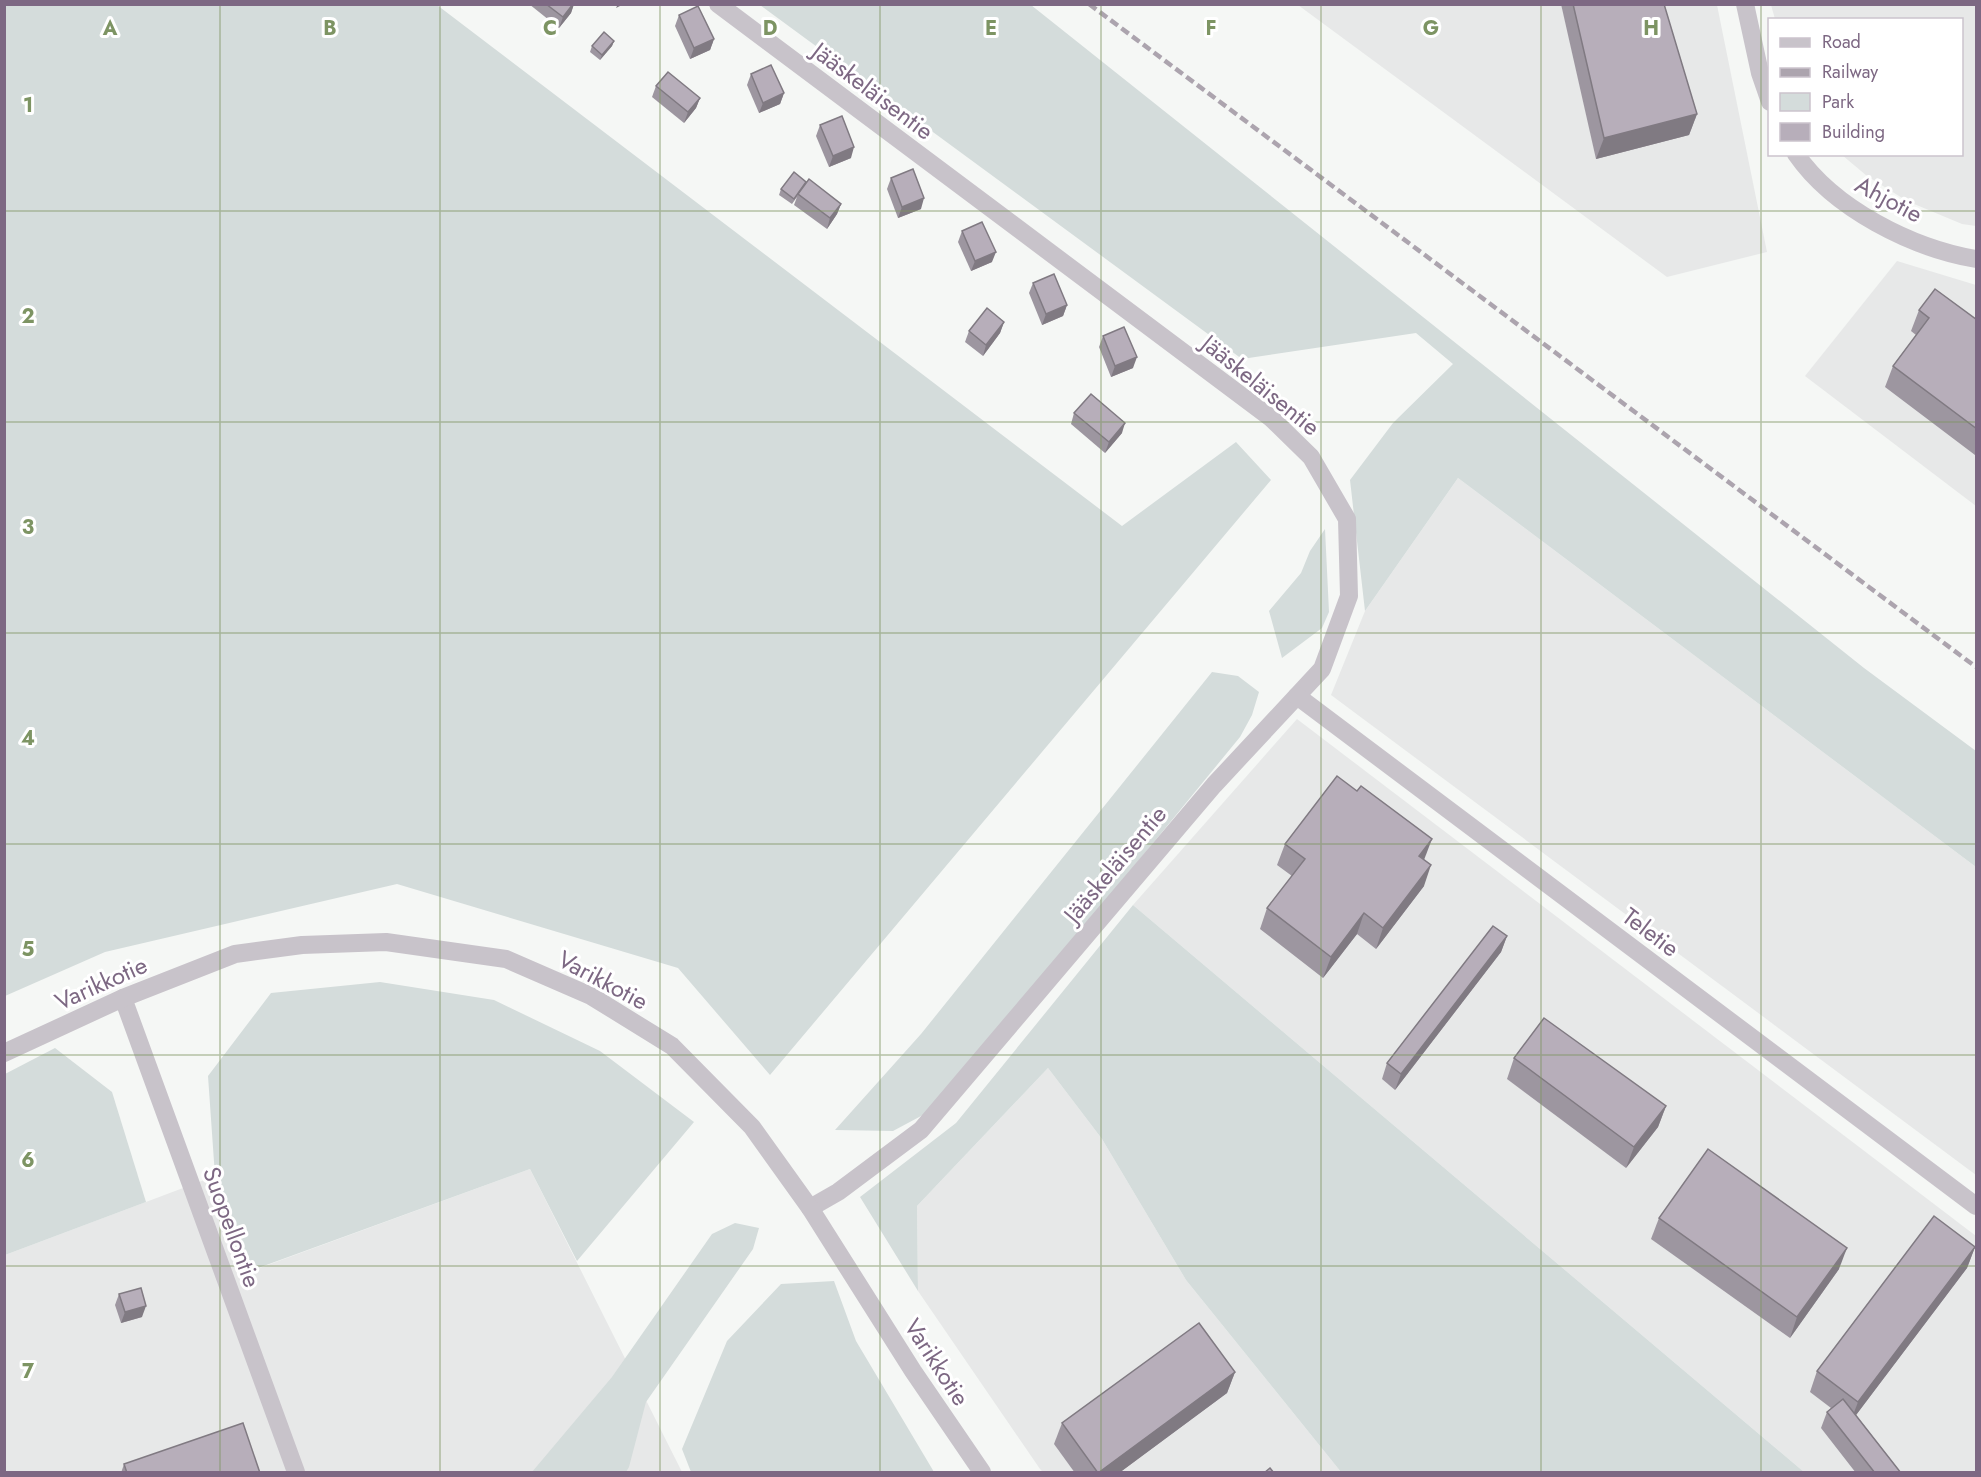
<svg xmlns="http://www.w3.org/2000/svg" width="1981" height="1477" font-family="Jost,sans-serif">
  <rect width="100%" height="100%" fill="#f5f7f5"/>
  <g fill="#e7e8e8">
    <polygon points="1298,5 1717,5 1767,252 1667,277"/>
    <polygon points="1771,5 1976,5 1976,226 1962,224 1907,201 1867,176 1842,155 1962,154 1962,20 1775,19"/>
    <polygon points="1897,261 1976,285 1976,506 1805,376"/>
    <polygon points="1458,478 1976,867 1976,1175 1331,695 1365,611"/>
    <polygon points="1297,719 1976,1236 1976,1472 1804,1472 1133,905"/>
    <polygon points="1048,1068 1102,1139 1186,1280 1341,1472 1043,1472 1040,1469 918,1291 917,1206"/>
    <polygon points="530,1169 682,1472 5,1472 5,1255 215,1176 251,1271"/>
  </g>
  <g fill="#d4dcdb">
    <polygon points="5,4 437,5 1122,526 1236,442 1271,480 770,1075 678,968 397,884 105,952 5,996"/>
    <polygon points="760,5 1031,5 1864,668 1976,751 1976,867 1458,478 1365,611 1350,480 1393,423 1453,364 1416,333 1242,359"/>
    <polygon points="1325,529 1329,612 1322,628 1282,658 1269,611 1301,573 1310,551"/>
    <polygon points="1212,672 1238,676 1259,692 1252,715 1240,737 936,1108 893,1131 835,1130 921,1034"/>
    <polygon points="1133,905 1804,1472 1341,1472 1186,1280 1102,1139 1048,1068 917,1206 918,1291 860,1197 956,1123"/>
    <polygon points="380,982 494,1000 600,1051 694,1122 577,1261 530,1169 250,1271 215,1176 208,1076 271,993"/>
    <polygon points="55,1048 112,1092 146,1202 5,1255 5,1074"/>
    <polygon points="735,1223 759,1228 753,1249 646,1402 629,1467 626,1472 532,1472 612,1377 712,1234"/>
    <polygon points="834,1281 856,1341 934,1472 691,1472 682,1449 727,1341 781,1284"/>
  </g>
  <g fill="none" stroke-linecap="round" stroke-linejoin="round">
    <g stroke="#c8c3ca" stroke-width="18">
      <polyline points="718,4 1271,418 1311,457 1347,519 1349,596 1322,669 1214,785 921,1130 838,1192 810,1208"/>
      <polyline points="1745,4 1760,73 1770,102"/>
      <path d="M1796,154C1834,209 1912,248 1976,259"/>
      <polyline points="1297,696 1976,1206"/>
      <polyline points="123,998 296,1472"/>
      <polyline points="4,1053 123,998 235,954 302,945 386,942 506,959 591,996 672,1046 752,1127 810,1208 913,1371 982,1472"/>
    </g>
    <polyline stroke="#aca4ae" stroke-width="4.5" stroke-dasharray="9 4.5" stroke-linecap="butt" points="1089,4 1976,667"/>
  </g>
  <g fill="#9d96a0">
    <polygon points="529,4 574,4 571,13 559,28"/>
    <polygon points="1561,4 1664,4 1697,114 1689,135 1596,159"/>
    <polygon points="679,15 714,39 710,50 690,59 675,26"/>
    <polygon points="614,41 612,46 600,60 590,52 592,46"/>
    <polygon points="751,74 784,93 780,104 759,113 747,85"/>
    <polygon points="656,86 700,98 696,108 684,123 652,97"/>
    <polygon points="820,125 851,158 829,167 816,136"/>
    <polygon points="891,178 921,209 898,218 887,189"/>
    <polygon points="806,182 841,204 837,214 827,229 794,205 797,197 792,204 779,195 781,189"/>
    <polygon points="962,231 992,262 971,271 958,242"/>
    <polygon points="1033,283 1067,305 1063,316 1042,325 1029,293"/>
    <polygon points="1919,310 1977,320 1977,452 1975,455 1885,387 1893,366 1916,335 1911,331"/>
    <polygon points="1004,322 1000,333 983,356 965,342 969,331"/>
    <polygon points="1103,336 1133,368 1111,377 1099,347"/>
    <polygon points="1074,413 1122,433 1105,453 1071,424"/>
    <polygon points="1285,844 1424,860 1424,886 1376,949 1357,934 1323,978 1260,929 1267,908 1292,876 1277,865"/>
    <polygon points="1507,936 1501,952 1395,1090 1382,1079 1387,1063"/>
    <polygon points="1514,1058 1666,1106 1658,1127 1626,1168 1507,1079"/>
    <polygon points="1659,1218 1839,1269 1790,1338 1651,1239"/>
    <polygon points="1975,1247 1967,1268 1856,1415 1901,1473 1856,1473 1821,1428 1827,1412 1831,1408 1810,1392 1817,1371"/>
    <polygon points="119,1294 142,1317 121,1323 115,1305"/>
    <polygon points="1235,1372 1227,1393 1119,1473 1075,1473 1054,1444 1062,1423"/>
    <polygon points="124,1464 260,1473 121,1473"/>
  </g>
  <g fill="#807a82">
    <polygon points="573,4 574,4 571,13 559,28 563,17"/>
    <polygon points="618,4 624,4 616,8"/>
    <polygon points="714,39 710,50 690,59 694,48"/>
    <polygon points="614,41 612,46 600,60 602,55"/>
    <polygon points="784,93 780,104 759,113 763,103"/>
    <polygon points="700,98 696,108 684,123 688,112"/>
    <polygon points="1697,114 1689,135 1596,159 1604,138"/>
    <polygon points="854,147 851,158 829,167 833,156"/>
    <polygon points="924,198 921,209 898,218 902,207"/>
    <polygon points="841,204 837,214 827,229 830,218"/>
    <polygon points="996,252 992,262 971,271 975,261"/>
    <polygon points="1067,305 1063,316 1042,325 1046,314"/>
    <polygon points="1004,322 1000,333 983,356 986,345"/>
    <polygon points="1137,357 1133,368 1111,377 1115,366"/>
    <polygon points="1125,423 1122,433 1105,453 1109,442"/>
    <polygon points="1432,839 1424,860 1419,856"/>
    <polygon points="1431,865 1424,886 1376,949 1383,928"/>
    <polygon points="1364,913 1357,934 1323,978 1331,957"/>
    <polygon points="1507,936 1501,952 1395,1090 1401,1074"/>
    <polygon points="1666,1106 1658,1127 1626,1168 1634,1147"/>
    <polygon points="1975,1247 1967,1268 1850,1423 1858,1402"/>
    <polygon points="1847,1248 1839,1269 1790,1338 1797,1317"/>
    <polygon points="146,1306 142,1317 121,1323 125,1312"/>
    <polygon points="1235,1372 1227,1393 1119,1473 1098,1473"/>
  </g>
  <g fill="#b7aeba" stroke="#807a82" stroke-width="1.5">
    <polygon points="546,4 573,4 563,17"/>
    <polygon points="1573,4 1664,4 1697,114 1604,138"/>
    <polygon points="698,6 714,39 694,48 679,15"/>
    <polygon points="604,32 614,41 602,55 592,46"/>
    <polygon points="771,65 784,93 763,103 751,74"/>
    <polygon points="668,72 700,98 688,112 656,86"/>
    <polygon points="842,116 854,147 833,156 820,125"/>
    <polygon points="913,169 924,198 902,207 891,178"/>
    <polygon points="794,172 806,182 794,199 781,189"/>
    <polygon points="809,179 841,204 830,218 798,194"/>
    <polygon points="982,222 996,252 975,261 962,231"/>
    <polygon points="1054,274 1067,305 1046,314 1033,283"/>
    <polygon points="1935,289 1977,320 1977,429 1893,366 1929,318 1919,310"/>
    <polygon points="987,308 1004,322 986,345 969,331"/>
    <polygon points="1124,327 1137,357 1115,366 1103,336"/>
    <polygon points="1091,394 1125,423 1109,442 1074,413"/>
    <polygon points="1337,776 1357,791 1361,786 1432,839 1419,856 1431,865 1383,928 1364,913 1331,957 1267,908 1305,859 1285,844"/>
    <polygon points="1493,926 1507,936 1401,1074 1387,1063"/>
    <polygon points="1544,1018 1666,1106 1634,1147 1514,1058"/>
    <polygon points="1708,1149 1847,1248 1797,1317 1659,1218"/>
    <polygon points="1934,1216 1975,1247 1858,1402 1817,1371"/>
    <polygon points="141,1288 146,1306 125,1312 119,1294"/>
    <polygon points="1199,1323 1235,1372 1098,1473 1062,1423"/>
    <polygon points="1843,1399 1901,1473 1875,1473 1827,1412"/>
    <polygon points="243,1423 260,1473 127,1473 124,1464"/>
    <polygon points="1270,1468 1274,1473 1264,1473"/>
  </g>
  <path fill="none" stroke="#7d9463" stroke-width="1.5" stroke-opacity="0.55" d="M220,4V1472M440,4V1472M660,4V1472M880,4V1472M1101,4V1472M1321,4V1472M1541,4V1472M1761,4V1472M4,211H1976M4,422H1976M4,633H1976M4,844H1976M4,1055H1976M4,1266H1976"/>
  <g text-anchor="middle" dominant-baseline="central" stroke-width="6" stroke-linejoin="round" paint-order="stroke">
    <g font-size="24" fill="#7d6883" stroke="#fff">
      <text transform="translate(873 91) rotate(37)">Jääskeläisentie</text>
      <text transform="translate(1889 199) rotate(28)">Ahjotie</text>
      <text transform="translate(1261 385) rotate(39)">Jääskeläisentie</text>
      <text transform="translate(1115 864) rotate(-50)">Jääskeläisentie</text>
      <text transform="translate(1651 932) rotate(37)">Teletie</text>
      <text transform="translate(603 980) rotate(28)">Varikkotie</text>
      <text transform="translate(101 983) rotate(-24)">Varikkotie</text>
      <text transform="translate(232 1227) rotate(70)">Suopellontie</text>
      <text transform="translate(937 1362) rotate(57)">Varikkotie</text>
    </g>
  </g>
  <g font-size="20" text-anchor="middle" font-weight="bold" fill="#7d9463" stroke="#fff" stroke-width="6" stroke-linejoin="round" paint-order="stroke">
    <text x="110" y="35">A</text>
    <text x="330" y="35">B</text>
    <text x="550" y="35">C</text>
    <text x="770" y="35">D</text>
    <text x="991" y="35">E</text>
    <text x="1211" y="35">F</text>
    <text x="1431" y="35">G</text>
    <text x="1651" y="35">H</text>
    <text x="28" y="112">1</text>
    <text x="28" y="323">2</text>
    <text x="28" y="534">3</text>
    <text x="28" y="745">4</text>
    <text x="28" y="956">5</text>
    <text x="28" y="1167">6</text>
    <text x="28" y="1378">7</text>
  </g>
  <rect width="1981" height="1477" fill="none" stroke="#7d6883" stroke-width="12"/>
  <rect x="1768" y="18" width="195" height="138" fill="#ffffff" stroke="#cbc3cd" stroke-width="1.5"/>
  <rect x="1780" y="38" width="30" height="9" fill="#c8c3ca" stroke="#cbc3cd" stroke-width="1.5"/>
  <text x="1822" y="48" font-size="18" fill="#7d6883">Road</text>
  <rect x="1780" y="68" width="30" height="9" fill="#aca4ae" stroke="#cbc3cd" stroke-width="1.5"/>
  <text x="1822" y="78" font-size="18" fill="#7d6883">Railway</text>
  <rect x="1780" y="93" width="30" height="18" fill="#d4dcdb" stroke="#cbc3cd" stroke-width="1.5"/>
  <text x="1822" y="108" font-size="18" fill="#7d6883">Park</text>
  <rect x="1780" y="123" width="30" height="18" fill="#b7aeba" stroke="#cbc3cd" stroke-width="1.5"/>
  <text x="1822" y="138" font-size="18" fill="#7d6883">Building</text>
</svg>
